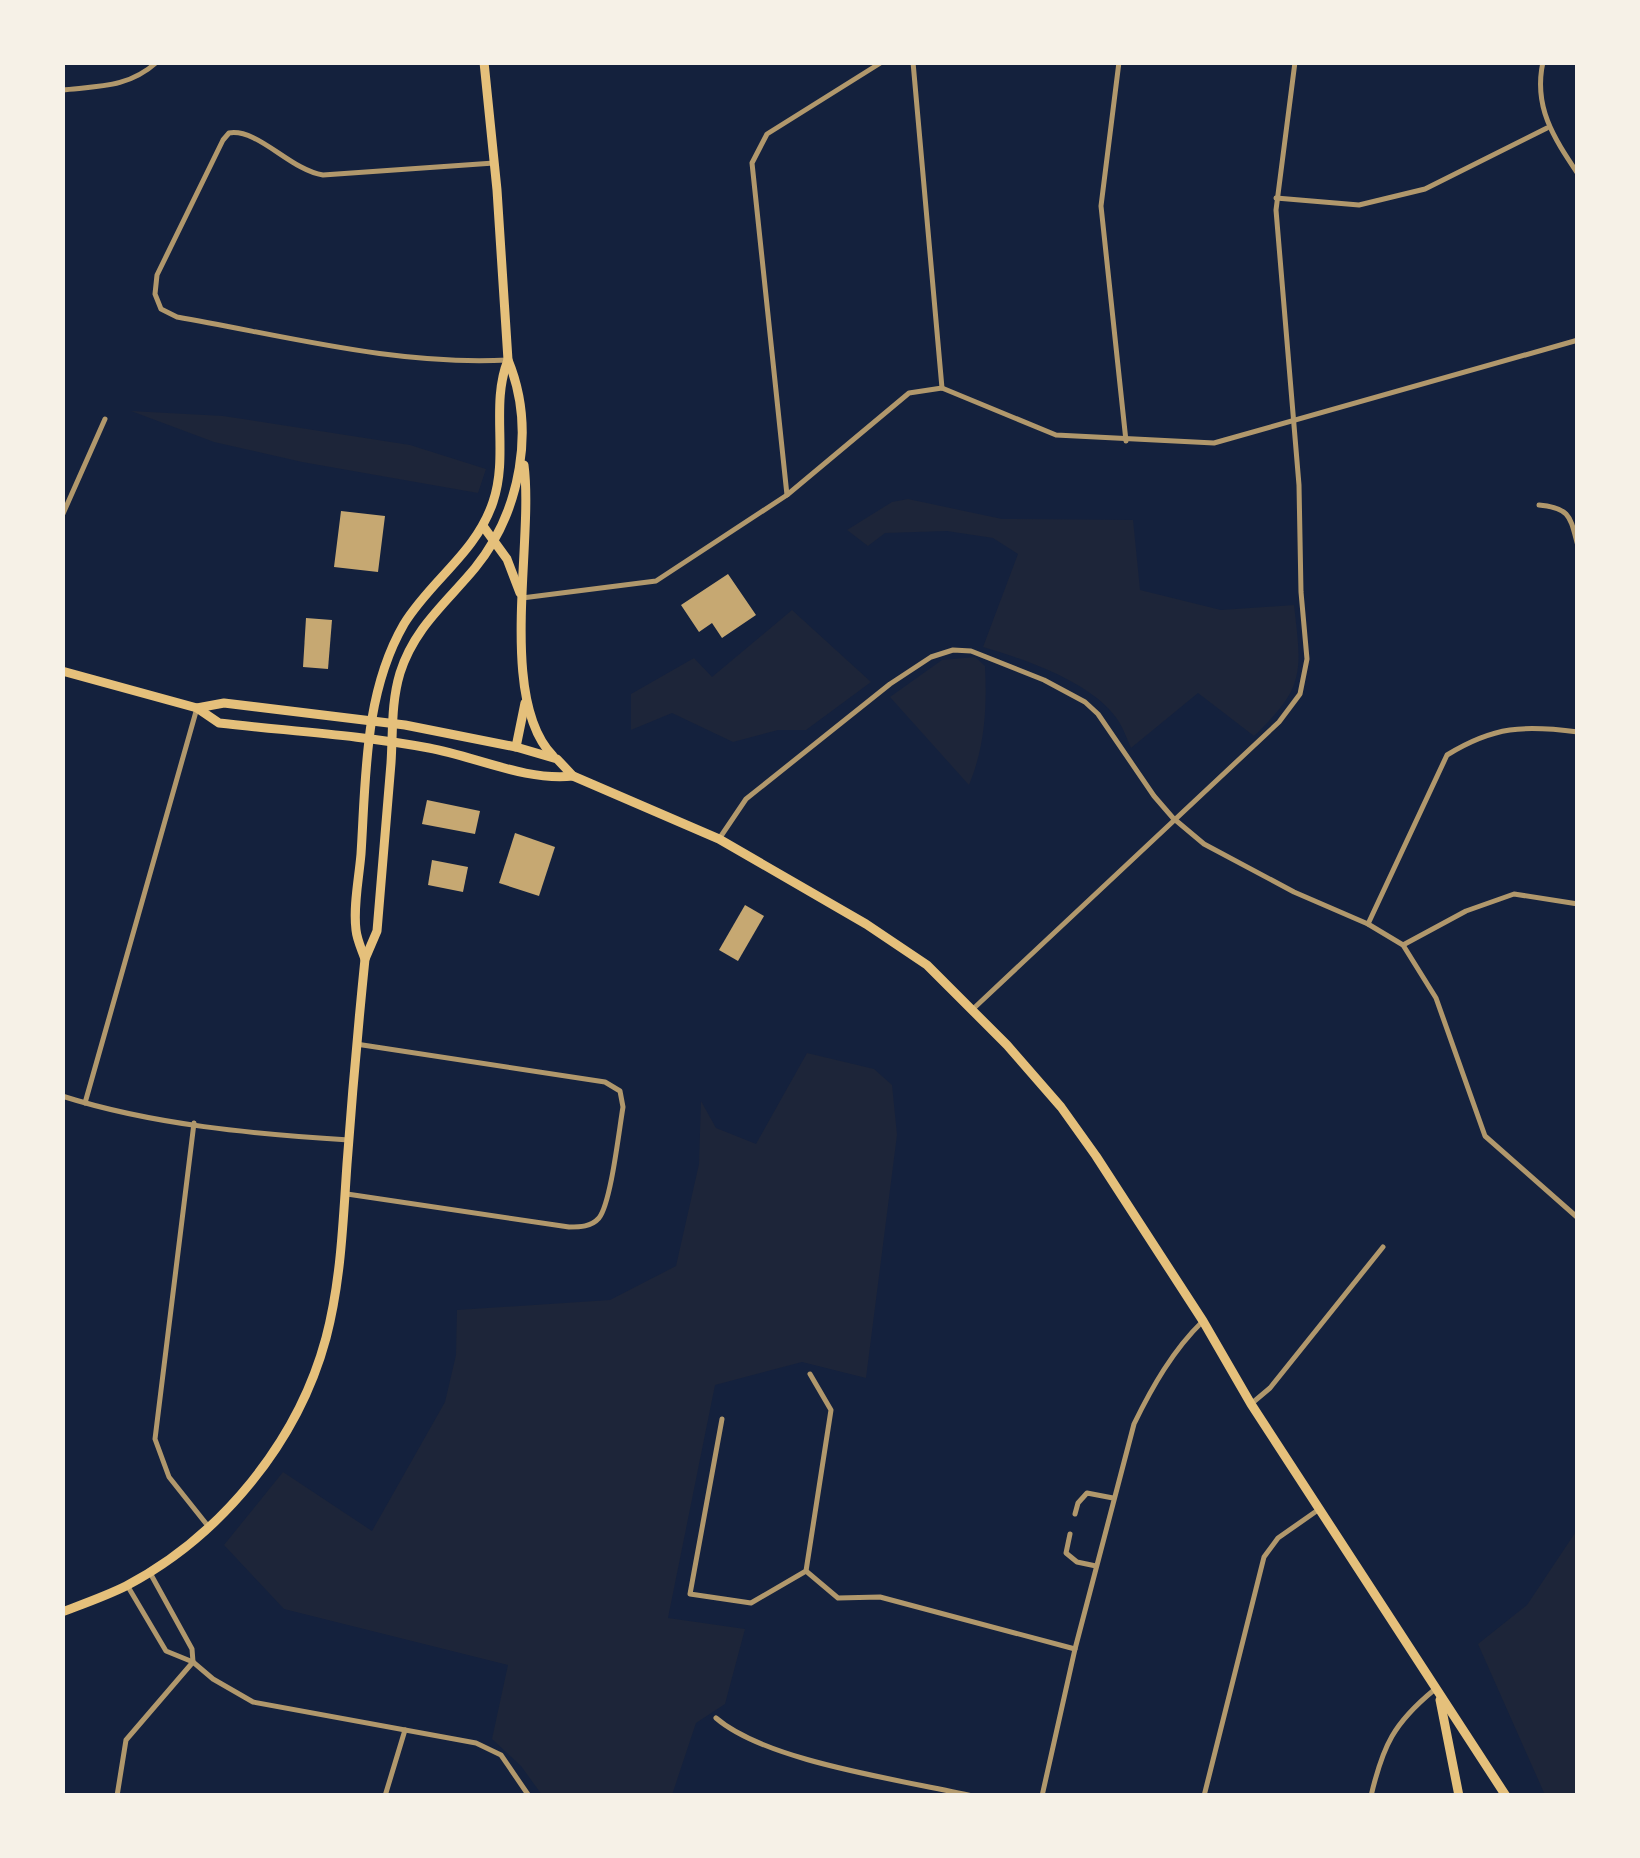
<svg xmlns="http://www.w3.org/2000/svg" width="1640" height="1858" font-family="Jost,sans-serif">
  <rect width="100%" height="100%" fill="#14213d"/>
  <g fill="#1d2539">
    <polygon points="131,411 223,416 410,445 486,469 478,493 302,462 214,442"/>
    <path d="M908,499L1002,519L1133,520L1140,590L1221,610L1294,605C1302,673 1305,687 1254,736L1198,693L1131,748C1127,739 1123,727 1117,719C1092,682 1024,659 983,647L1018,554L993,538L947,531L885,533L868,546L847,530L892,502Z"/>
    <polygon points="792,610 871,682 806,730 778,730 733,742 672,713 631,730 631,694 694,658 712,677"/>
    <path d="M975,657L985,666C987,708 985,746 969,785L890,697L942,660Z"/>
    <polygon points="807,1053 874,1069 892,1085 897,1135 866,1378 802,1362 715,1385 668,1618 745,1629 725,1704 696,1723 672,1795 542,1795 521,1766 492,1739 508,1665 284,1609 224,1545 283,1472 372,1531 445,1402 456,1355 457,1310 610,1300 676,1266 699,1164 701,1101 716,1128 756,1144"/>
    <polygon points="1577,1530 1577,1795 1545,1795 1478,1644 1527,1605"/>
  </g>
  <g fill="#c6a872">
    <polygon points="341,511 385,516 378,572 334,567"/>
    <polygon points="728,574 756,615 722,638 712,623 699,632 681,605"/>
    <polygon points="306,618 332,620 328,669 303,667"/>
    <polygon points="427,800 480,811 475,834 422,824"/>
    <polygon points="515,833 555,847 539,896 499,883"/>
    <polygon points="432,860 468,867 463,892 428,885"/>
    <polygon points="745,905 764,916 738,961 719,950"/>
  </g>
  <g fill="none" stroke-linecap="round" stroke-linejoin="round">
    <g stroke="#b1986c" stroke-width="5">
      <polyline points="913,62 942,388"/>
      <polyline points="1119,62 1101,206 1126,441"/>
      <path d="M1543,62C1533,107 1554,138 1578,174"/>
      <path d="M62,90C99,86 128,88 157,62"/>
      <path d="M494,163L323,175C290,170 258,128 229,133L223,140L157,275L155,294L161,309L177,317C286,336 397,366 508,360"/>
      <polyline points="1276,198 1359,205 1425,189 1547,128"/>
      <polyline points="787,495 752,163 767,134 882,62"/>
      <path d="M1539,505C1571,508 1570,517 1578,546"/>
      <polyline points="62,516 105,419"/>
      <polyline points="522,598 656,581 787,495 909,393 942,388 1056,435 1214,443 1578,340"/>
      <polyline points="719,839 746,799 890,684 931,657 953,650 971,651 1044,680 1085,702 1098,714 1154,796 1173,818 1204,844 1294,892 1368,924 1403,945 1436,998 1485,1136 1578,1218"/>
      <path d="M1368,924L1447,755C1494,726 1524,725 1578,732"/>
      <polyline points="1403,945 1466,911 1514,894 1578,904"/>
      <polyline points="973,1009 1279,722 1300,694 1307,659 1301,592 1299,485 1276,210 1295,62"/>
      <path d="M62,1096C153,1125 254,1134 349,1140"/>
      <polyline points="85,1103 197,708"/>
      <polyline points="194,1123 155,1439 169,1477 208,1526"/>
      <path d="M347,1194L569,1227C580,1227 591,1227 599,1218C611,1203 619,1130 623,1107L620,1091L605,1082L356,1044"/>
      <polyline points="1251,1404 1270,1388 1383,1247"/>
      <polyline points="722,1419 690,1594 751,1603 806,1571 831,1410 810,1374"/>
      <polyline points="1075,1514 1078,1503 1087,1493 1113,1498"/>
      <polyline points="1070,1534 1066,1553 1077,1562 1096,1566"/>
      <polyline points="149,1571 192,1649 193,1662"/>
      <polyline points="806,1571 838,1598 880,1597 1075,1649"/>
      <polyline points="127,1585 166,1651 193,1662 213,1679 253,1702 476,1743 501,1755 529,1796"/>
      <path d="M716,1718C767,1762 903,1780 972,1796"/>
      <polyline points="117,1796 126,1740 193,1662"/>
      <polyline points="385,1796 405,1730"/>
      <path d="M1042,1796L1075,1649L1134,1424C1152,1387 1173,1350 1203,1321"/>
      <polyline points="1204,1796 1264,1557 1278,1538 1318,1510"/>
      <path d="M1371,1796C1383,1745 1394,1723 1434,1690"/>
    </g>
    <g stroke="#e5c07b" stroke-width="9">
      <path d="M524,465C534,542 497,699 553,756"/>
      <polyline points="483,526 507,559 520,593"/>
      <path d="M62,671L197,708L219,723C289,731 360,735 429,748C477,757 525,781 573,776"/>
      <polyline points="197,708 224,703 405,725 516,747 557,759 573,776 719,839 866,924 927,965 1007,1045 1061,1107 1096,1156 1203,1321 1251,1404 1506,1796"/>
      <polyline points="516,747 525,703"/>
      <path d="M365,959C362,950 357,940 356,930C353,906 359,878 361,854C366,777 364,693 404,624C431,580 476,553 493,502C509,455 490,405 508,360"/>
      <path d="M62,1612C83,1604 106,1596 126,1586C221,1536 298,1442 326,1338C341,1281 343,1222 347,1164C352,1096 358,1028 365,959L377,931C382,875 386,819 391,763C393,732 391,703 400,673C414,628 446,603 475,568C521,511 536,428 508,360L497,190L484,62"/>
      <polyline points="1440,1700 1459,1796"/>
    </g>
  </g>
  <rect width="1640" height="1858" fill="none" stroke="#f6f1e7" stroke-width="130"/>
</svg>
